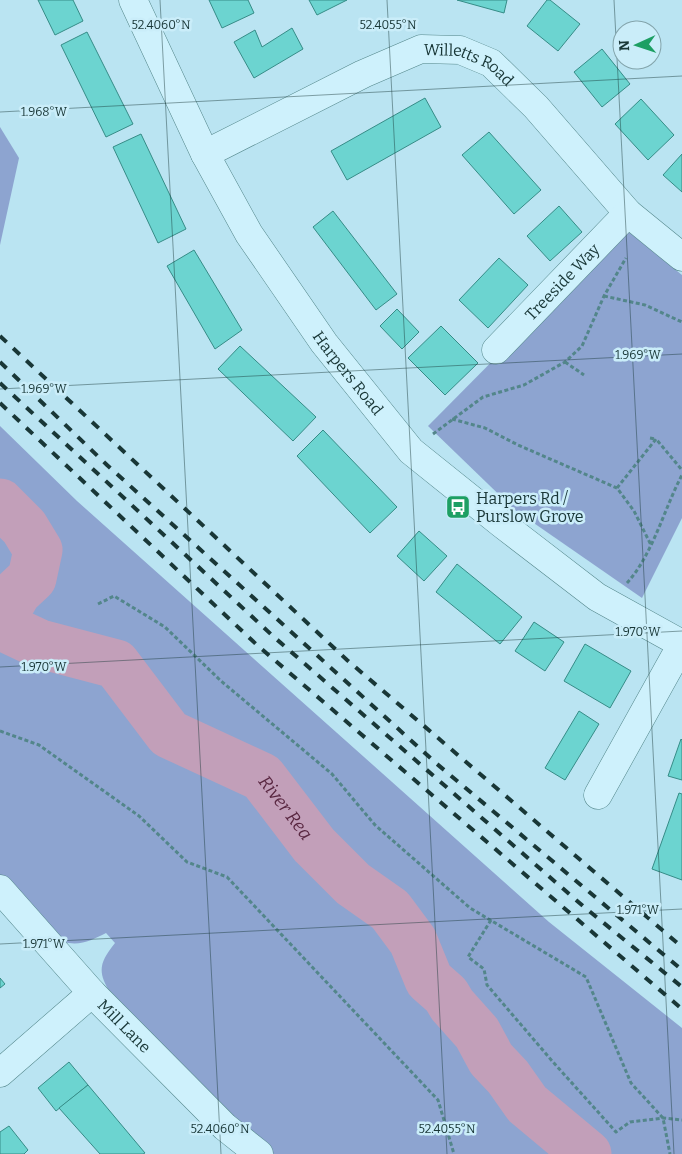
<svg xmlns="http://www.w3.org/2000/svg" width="682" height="1154" font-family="Bitter,serif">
  <rect width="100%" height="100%" fill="#bae4f2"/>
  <g fill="#8da4d0">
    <polygon points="0,127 19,158 0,245"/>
    <polygon points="624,228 682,275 682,518 642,598 515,510 428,426"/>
    <path d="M0,426L77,501L549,922L682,1028V1154H274L235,1119L111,994C97,972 99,963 115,943L106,933C94,939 83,945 69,943C54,941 12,888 0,875Z"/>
  </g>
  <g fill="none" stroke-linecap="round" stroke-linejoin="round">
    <path stroke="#c29fb9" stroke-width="49" id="s1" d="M0,503L24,527L38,550L32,578L17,592L6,611L10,630L40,644L116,664L169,734L262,777L314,845L353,884L390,910L413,941L429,980L446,995L452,1005L477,1033L491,1059L508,1077L527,1104L587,1154"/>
  </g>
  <g fill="#6cd4d0" stroke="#368c87">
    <polygon points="38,0 73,0 83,21 55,35"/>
    <polygon points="209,0 248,0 254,13 222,28"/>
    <polygon points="309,0 347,0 317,15"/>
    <polygon points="457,0 507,0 504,13"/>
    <polygon points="547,0 550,0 580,24 558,51 527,26"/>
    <polygon points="292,28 303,49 254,78 234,42 255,30 262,47"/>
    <polygon points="87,32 133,124 106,137 61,45"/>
    <polygon points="602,49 630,84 602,107 574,72"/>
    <polygon points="425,98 441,127 347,180 331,151"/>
    <polygon points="641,99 674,135 648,160 615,124"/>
    <polygon points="489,132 541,190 514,214 462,155"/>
    <polygon points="141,134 186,229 158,243 113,147"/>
    <polygon points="682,154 682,192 663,175"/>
    <polygon points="559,206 582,232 550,261 527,236"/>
    <polygon points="333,211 397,294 376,310 313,227"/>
    <polygon points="194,250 242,330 215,349 167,266"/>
    <polygon points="499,258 528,285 488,328 459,300"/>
    <polygon points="397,309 419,332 402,349 380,326"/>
    <polygon points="441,326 478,363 445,395 408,358"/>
    <polygon points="240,346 316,417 293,441 218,369"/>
    <polygon points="323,430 397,507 370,533 297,456"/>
    <polygon points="419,531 447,556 424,581 397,556"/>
    <polygon points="457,564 522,617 500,644 436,592"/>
    <polygon points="534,622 564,642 545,671 515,651"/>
    <polygon points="585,644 631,671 610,708 564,681"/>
    <polygon points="579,711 599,724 565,780 545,768"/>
    <polygon points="681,739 682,740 682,780 668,776"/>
    <polygon points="679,793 682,794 682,880 652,869"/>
    <polygon points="0,978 5,984 0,988"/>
    <polygon points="69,1062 88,1085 56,1111 38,1088"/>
    <polygon points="88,1085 145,1153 143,1154 100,1154 59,1108"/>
    <polygon points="9,1126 28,1150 24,1154 0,1154 0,1132"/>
  </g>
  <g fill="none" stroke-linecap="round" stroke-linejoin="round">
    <defs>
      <g id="minor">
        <path id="s2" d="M133,0L205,154L249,234L324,343L411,451L502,524L597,597L682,644"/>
        <path id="s3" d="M205,154L363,74L421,49L460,50L491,63L536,107L628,213L682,257"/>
        <path id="s4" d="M496,350L628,213"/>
        <polyline points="598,795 682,644"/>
        <path id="s5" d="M0,889L92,993L225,1127L259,1154"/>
        <polyline points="0,1073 92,993"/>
      </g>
    </defs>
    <use href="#minor" stroke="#53868a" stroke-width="29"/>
    <g stroke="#53868a" stroke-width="3" stroke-dasharray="4 2.5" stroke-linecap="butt">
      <polyline points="604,296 645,305 682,322"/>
      <polyline points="565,362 584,375"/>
      <polyline points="452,419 485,428 518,445 617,488 634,511 651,545"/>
      <polyline points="433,434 483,397 524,385 565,362 582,346 604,296 626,258"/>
      <polyline points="650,438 656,439"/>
      <polyline points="617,488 656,439 682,470"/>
      <path d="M627,583C653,554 664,509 682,475"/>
      <polyline points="98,604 114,596 165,627 221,681 332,774 375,825 470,908 586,977 631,1083 663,1118 670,1154"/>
      <polyline points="0,731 39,745 139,816 187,862 227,877 438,1100 454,1154"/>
      <polyline points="491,920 468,957 484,969 487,985 553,1062 616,1132 630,1122 663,1118 682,1120"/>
    </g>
    <use href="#minor" stroke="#cef1fc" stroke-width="28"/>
    <g stroke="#193737" stroke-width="4" stroke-dasharray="9 9" stroke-linecap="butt">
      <polyline points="0,336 347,660 682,947"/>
      <polyline points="0,362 107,465 437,764 682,970"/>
      <polyline points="0,383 274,637 583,906 682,987"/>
      <polyline points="0,403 257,645 682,1009"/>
    </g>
  </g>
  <path fill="none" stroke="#193737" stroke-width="1" stroke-opacity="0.45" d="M160,0L221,1154M387,0L447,1154M614,0L674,1154M0,112L682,76M0,389L682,354M0,667L682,631M0,944L682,909"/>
  <defs>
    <symbol id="bus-square" viewBox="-11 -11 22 22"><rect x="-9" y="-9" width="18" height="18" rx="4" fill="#1d9f63" stroke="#caedf9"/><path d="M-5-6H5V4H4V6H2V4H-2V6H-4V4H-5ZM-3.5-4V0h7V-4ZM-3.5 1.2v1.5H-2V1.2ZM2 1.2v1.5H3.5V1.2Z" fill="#fff"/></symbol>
  </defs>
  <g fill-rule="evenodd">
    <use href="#bus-square" x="444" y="493" width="28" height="28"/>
  </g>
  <g text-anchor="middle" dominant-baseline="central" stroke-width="5" stroke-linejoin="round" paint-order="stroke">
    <g font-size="16" fill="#193737" stroke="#caedf9">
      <text stroke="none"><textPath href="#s3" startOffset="292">Willetts Road</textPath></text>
      <text stroke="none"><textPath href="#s4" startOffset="95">Treeside Way</textPath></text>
      <text stroke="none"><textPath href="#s2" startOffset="432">Harpers Road</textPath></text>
      <text stroke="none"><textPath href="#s5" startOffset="185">Mill Lane</textPath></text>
    </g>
    <g font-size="16" fill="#193737" stroke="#caedf9" text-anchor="start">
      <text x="476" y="498">Harpers Rd /<tspan x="476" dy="18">Purslow Grove</tspan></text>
    </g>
    <g font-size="18" font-style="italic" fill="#592741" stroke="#caedf9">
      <text stroke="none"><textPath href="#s1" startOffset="492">River Rea</textPath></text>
    </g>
  </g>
  <g font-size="12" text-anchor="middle" fill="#193737" stroke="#caedf9" stroke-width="5" stroke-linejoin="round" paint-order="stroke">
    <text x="161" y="29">52.4060°N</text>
    <text x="388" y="29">52.4055°N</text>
    <text x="44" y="116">1.968°W</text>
    <text x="638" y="359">1.969°W</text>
    <text x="44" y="393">1.969°W</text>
    <text x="638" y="636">1.970°W</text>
    <text x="44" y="671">1.970°W</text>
    <text x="638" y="914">1.971°W</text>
    <text x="44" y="948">1.971°W</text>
    <text x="220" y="1133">52.4060°N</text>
    <text x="447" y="1133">52.4055°N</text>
  </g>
  <g transform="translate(637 45) rotate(267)"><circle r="24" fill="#caedf9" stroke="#83a4ab"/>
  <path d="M0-4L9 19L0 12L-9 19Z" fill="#1d9f63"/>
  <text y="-8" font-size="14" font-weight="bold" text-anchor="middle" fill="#193737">N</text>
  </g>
</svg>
